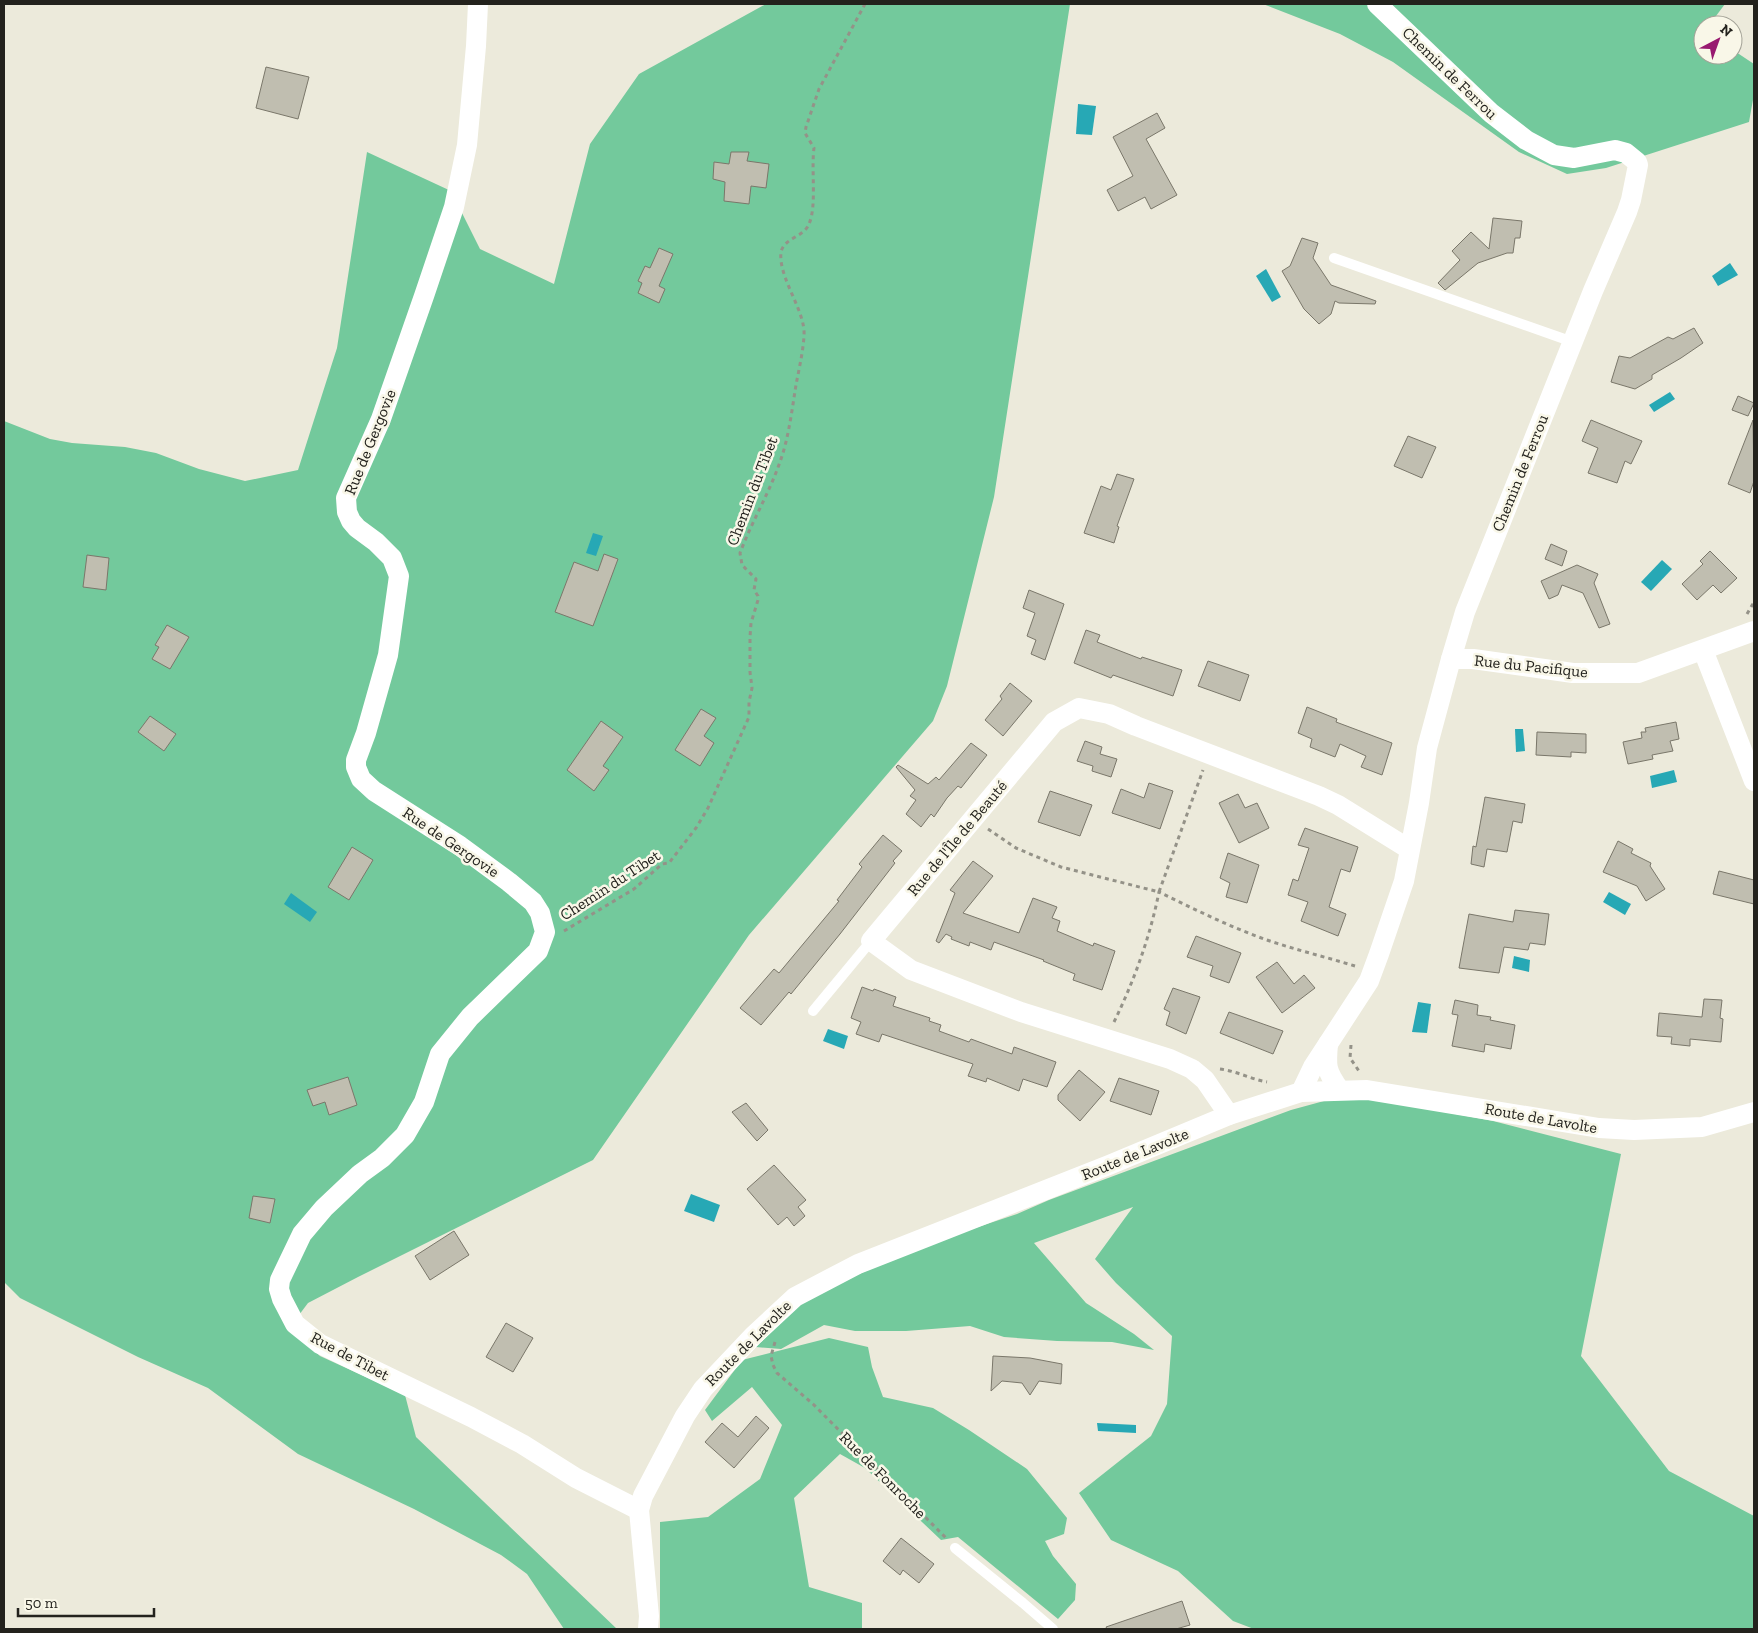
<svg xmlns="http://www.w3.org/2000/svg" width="1758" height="1633" font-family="'Zilla Slab',serif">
  <rect width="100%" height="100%" fill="#eceadb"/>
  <g fill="#73c99c">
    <polygon points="766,4 1070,4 994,497 947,686 933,721 749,935 593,1160 358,1277 308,1303 290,1327 320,1356 405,1395 416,1437 617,1629 564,1629 527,1574 501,1555 414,1509 298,1454 208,1388 138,1357 20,1298 4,1282 4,421 50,439 72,443 125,447 156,453 199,469 245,481 298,470 337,348 367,152 451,191 480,249 554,284 590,144 639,74"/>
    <polygon points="1263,4 1725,4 1713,20 1714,25 1703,25 1703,55 1733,55 1733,50 1754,64 1754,94 1749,122 1606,168 1567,174 1519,152 1393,62 1340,34"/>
    <polygon points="1335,1098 1381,1100 1493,1121 1621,1154 1581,1356 1669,1471 1754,1516 1754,1629 1254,1629 1233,1621 1178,1571 1111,1540 1079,1493 1151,1436 1167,1404 1172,1336 1116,1283 1095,1259 1133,1207 1034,1243 1086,1303 1134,1334 1154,1350 1112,1342 1057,1341 1004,1337 970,1326 906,1331 855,1331 824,1325 781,1349 756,1347 807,1297 927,1244 1017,1214 1049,1200 1291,1110"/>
    <polygon points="829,1338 868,1347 872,1367 883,1397 933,1408 969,1430 1027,1469 1067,1518 1064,1534 1045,1541 1053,1556 1076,1584 1075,1600 1058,1619 958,1537 941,1540 865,1468 840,1454 794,1498 809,1587 862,1603 862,1629 660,1629 660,1522 708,1517 760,1479 782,1425 752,1387 712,1421 705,1410 742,1360"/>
  </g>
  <g fill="#27a8b5">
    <polygon points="1078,104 1096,106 1092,135 1076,134"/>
    <polygon points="1730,263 1738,275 1718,286 1712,276"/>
    <polygon points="1266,269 1281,297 1272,302 1256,276"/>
    <polygon points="1670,392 1675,399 1654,412 1649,405"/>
    <polygon points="593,533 603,536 596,556 586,553"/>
    <polygon points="1662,560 1672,569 1651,591 1641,582"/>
    <polygon points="1515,729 1523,729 1525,751 1516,752"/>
    <polygon points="1674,770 1677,782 1652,788 1650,776"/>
    <polygon points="1609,892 1631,904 1625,915 1603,902"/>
    <polygon points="291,893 317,912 310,922 284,904"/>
    <polygon points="1514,956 1530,960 1529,972 1512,968"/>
    <polygon points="1418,1002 1431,1004 1427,1033 1412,1032"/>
    <polygon points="828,1029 848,1036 844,1049 823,1041"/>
    <polygon points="691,1194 720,1205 714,1222 684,1211"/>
    <polygon points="1097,1423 1136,1425 1136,1433 1098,1431"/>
  </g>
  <g fill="#c0beb0" stroke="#7a776a">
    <polygon points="266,67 309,77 298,119 256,108"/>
    <polygon points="1157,113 1165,128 1146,139 1177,195 1151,209 1145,197 1118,211 1107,190 1133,176 1113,137"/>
    <polygon points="731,152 749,152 747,161 769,164 766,188 751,186 749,204 724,201 725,182 713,179 714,162 729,164"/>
    <polygon points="1493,218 1522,221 1520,238 1515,238 1513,253 1507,253 1478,263 1445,290 1438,283 1460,260 1452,251 1471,232 1489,249"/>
    <polygon points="1302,238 1318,243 1313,258 1331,285 1376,301 1375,304 1339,303 1335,301 1331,314 1319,324 1304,309 1282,271 1290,266"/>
    <polygon points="659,248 673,254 659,286 665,289 659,303 638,293 642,283 638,281 645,266 650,268"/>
    <polygon points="1694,328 1703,343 1681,358 1652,375 1652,379 1635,389 1611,382 1619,356 1630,358 1668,337 1673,339"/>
    <polygon points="1738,396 1754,403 1748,416 1732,410"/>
    <polygon points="1591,420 1642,441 1631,464 1625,461 1617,483 1588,473 1598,448 1582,441"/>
    <polygon points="1753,420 1754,481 1750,493 1728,484"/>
    <polygon points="1408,436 1436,447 1422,478 1394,466"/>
    <polygon points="1117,474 1134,479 1117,526 1119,527 1114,543 1084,533 1101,486 1111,490"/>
    <polygon points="1551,544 1567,551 1562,566 1545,559"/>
    <polygon points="1710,551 1737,578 1721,593 1713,585 1697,600 1682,584 1703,564 1700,561"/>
    <polygon points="604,554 618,559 593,626 555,612 574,562 598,571"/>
    <polygon points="87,555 109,558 106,590 83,587"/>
    <polygon points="1577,565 1598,574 1594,583 1610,624 1599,628 1583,593 1562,585 1558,595 1549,599 1541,581"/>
    <polygon points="1029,590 1064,604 1045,660 1031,654 1036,640 1027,636 1035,613 1023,608"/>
    <polygon points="167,625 189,637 170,669 152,659 159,647 155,645"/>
    <polygon points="1086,630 1100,635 1097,642 1141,659 1142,657 1182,670 1173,696 1113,675 1111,678 1074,663"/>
    <polygon points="1208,661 1249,675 1240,701 1198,686"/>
    <polygon points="1010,683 1032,701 1003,736 985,720 1002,699 1000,696"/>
    <polygon points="1307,707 1337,719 1336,722 1392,743 1382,775 1361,767 1366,756 1340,744 1335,757 1310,747 1312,739 1298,733"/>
    <polygon points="701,709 716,718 704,736 714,743 700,766 675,750"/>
    <polygon points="150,716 176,734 164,751 138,732"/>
    <polygon points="601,721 623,737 603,766 609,770 594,791 567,770"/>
    <polygon points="1676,722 1679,739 1670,741 1673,751 1652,755 1653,759 1628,764 1623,742 1642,738 1641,732 1646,732 1645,728"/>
    <polygon points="1537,732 1586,734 1586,753 1571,752 1571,757 1536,755"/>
    <polygon points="1085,741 1102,747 1100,754 1117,759 1111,777 1092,771 1093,766 1077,761"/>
    <polygon points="971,743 987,755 961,788 958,786 947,798 934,817 931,814 921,827 906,814 916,800 910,796 915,790 896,767 898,765 928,784 936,777 939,780"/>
    <polygon points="1149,783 1173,791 1160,829 1112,813 1121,789 1144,798"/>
    <polygon points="1050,791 1092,805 1080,836 1038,822"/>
    <polygon points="1238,794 1245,808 1257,803 1269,828 1239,843 1219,803"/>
    <polygon points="1485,797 1525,804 1522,823 1513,821 1507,852 1487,849 1484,867 1471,864 1473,846 1476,847"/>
    <polygon points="1305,828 1358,847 1350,872 1341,869 1329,907 1346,914 1338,936 1301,921 1308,902 1288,895 1293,879 1298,881 1309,848 1298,845"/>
    <polygon points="883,835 902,851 893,861 895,863 840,934 791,994 789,992 761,1025 740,1008 774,969 779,973 839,901 837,900 862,867 859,864"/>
    <polygon points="1618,841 1633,849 1631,853 1651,863 1650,866 1665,889 1646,901 1637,886 1603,872"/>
    <polygon points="352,847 373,860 349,900 328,887"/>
    <polygon points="1228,853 1259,865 1247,903 1226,897 1230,883 1220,878"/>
    <polygon points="973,861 993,876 963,913 1019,933 1033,898 1057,907 1052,918 1060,921 1057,931 1093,946 1094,943 1115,951 1102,990 1073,980 1075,974 1043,961 1044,960 994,942 991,950 970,942 969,946 951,939 952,937 946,934 939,943 936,941 955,893 950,890"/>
    <polygon points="1719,871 1754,880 1754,904 1713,894"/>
    <polygon points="1515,910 1549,914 1545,945 1530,943 1528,950 1504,947 1499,973 1459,968 1469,914 1513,922"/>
    <polygon points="1196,936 1241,953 1229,983 1210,976 1213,966 1187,957"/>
    <polygon points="1277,962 1294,984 1304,975 1315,988 1282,1013 1256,977"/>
    <polygon points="862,987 873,991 874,989 896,997 893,1006 930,1018 929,1021 941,1025 939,1031 969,1042 971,1039 1012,1054 1014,1047 1056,1062 1047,1087 1023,1079 1019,1091 987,1078 986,1082 968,1076 973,1064 882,1034 879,1042 856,1034 861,1022 851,1018"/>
    <polygon points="1173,988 1200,997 1186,1034 1166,1025 1170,1012 1164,1009"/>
    <polygon points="1704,999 1722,1000 1720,1018 1723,1019 1721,1042 1690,1039 1690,1046 1671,1044 1672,1037 1657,1036 1659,1013 1702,1017"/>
    <polygon points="1455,1000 1478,1005 1477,1015 1491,1017 1490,1020 1515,1025 1511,1049 1485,1044 1484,1052 1452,1046 1458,1015 1452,1014"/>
    <polygon points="1229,1012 1283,1031 1273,1054 1220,1033"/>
    <polygon points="1079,1070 1105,1092 1080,1121 1058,1100 1058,1095"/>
    <polygon points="348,1077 357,1105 329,1115 325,1102 313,1106 307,1090"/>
    <polygon points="1119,1078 1159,1091 1151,1115 1110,1101"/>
    <polygon points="746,1103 768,1130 757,1141 732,1112"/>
    <polygon points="774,1165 806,1200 798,1207 805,1216 794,1226 787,1217 778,1225 747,1189"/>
    <polygon points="253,1196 275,1199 270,1223 249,1218"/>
    <polygon points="454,1231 469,1255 430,1280 415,1256"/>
    <polygon points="506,1323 533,1338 513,1372 486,1357"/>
    <polygon points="993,1356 1030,1358 1062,1364 1061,1384 1039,1381 1030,1395 1022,1383 1002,1381 991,1391"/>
    <polygon points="756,1416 769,1428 734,1468 705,1442 722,1423 738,1437"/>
    <polygon points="901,1538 934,1564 919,1583 903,1570 900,1575 883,1561"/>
    <polygon points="1182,1601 1190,1625 1176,1629 1107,1629 1106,1627"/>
  </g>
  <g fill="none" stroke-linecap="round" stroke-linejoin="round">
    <g stroke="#949288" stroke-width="3" stroke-dasharray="4 4" stroke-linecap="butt">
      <polyline points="1747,614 1754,602"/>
      <polyline points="988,829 1016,848 1061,867 1159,892 1203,770"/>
      <path d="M564,931L634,889L662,864L669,863L696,828L708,808L749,717V702L752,688L750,672V637L751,623L758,600V596L754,590L756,579L742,565L740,553C752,521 770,492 781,459C789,436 792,409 796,385C799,369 803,352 804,336C806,311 778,278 781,252C784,238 804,237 809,224C817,206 811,169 814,148L805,133L806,127L819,89L865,4"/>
      <path d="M1114,1022C1134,981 1150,937 1159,892C1194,909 1230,927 1267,940C1296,950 1326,957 1355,966"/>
      <polyline points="1351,1045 1350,1058 1359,1071"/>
      <path d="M1220,1069C1236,1071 1251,1079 1267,1082"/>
      <polyline points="775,1342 771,1356 773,1365 777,1373 813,1404 946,1538"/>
    </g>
    <g stroke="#fff" stroke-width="10">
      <polyline points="1334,258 1573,342"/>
      <polyline points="813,1011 871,941"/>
      <polyline points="955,1548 1023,1603 1053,1629"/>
    </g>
    <g stroke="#fff" stroke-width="20">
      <polyline points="478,4 476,46 467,145 454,207 424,296 381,419 346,498 347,512 351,521 357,528 376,542 392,558 399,576 388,655 366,733 356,760 356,767 361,779 374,791 460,846 509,882 533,902 540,913 545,932 538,951 470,1017 440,1054 424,1102 405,1135 382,1158 360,1174 324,1208 302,1234 280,1280 279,1289 282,1299 295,1324 320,1344 471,1417 522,1444 576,1478 639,1510"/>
      <polyline points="1703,650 1754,781"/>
      <polyline points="1451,659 1473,659 1573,673 1638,673 1754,631"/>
      <path d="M1328,1044C1326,1066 1326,1071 1339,1089"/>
      <polyline points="1301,1092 1313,1067 1369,981 1379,954 1404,881 1419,803 1427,748 1451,659 1465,612 1593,291 1627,212 1631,200 1638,165 1637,162 1626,153 1615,150 1574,158 1554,155 1526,140 1491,113 1377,4"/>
      <polyline points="1229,1115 1205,1080 1192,1069 1170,1059 1021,1012 911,970 871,941 1054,722 1079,708 1109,714 1136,726 1319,796 1338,805 1409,849"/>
      <polyline points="648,1629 649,1616 639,1510 643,1496 685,1416 703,1389 753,1336 795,1297 858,1264 1109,1165 1229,1115 1301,1092 1367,1090 1599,1128 1634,1130 1702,1127 1754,1112"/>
    </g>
  </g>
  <g text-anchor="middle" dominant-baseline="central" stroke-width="5" stroke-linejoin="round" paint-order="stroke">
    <g font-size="16" fill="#23221d" stroke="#f9f7e8">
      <text transform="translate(1450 73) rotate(44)">Chemin de Ferrou</text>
      <text transform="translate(370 442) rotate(-68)">Rue de Gergovie</text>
      <text transform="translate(1520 473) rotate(-68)">Chemin de Ferrou</text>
      <text transform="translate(752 491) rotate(-69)">Chemin du Tibet</text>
      <text transform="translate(1531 666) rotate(6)">Rue du Pacifique</text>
      <text transform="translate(957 838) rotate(-50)">Rue de l'Île de Beauté</text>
      <text transform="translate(451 842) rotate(34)">Rue de Gergovie</text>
      <text transform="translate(610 885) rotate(-33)">Chemin du Tibet</text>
      <text transform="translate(1541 1118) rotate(10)">Route de Lavolte</text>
      <text transform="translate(1135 1154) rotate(-22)">Route de Lavolte</text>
      <text transform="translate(748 1343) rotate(-45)">Route de Lavolte</text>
      <text transform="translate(350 1356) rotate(28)">Rue de Tibet</text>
      <text transform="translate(883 1475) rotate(45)">Rue de Fonroche</text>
    </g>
  </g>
  <rect width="1758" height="1633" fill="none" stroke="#23221d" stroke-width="10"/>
  <g transform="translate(1718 40) rotate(41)"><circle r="24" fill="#f9f7e8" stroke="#a3a297"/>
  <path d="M0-4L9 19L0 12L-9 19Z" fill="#981970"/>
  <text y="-8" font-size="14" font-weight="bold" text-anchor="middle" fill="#23221d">N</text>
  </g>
  <path d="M18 1608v8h136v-8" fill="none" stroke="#23221d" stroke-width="2.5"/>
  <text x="25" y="1608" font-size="15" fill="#23221d" stroke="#f9f7e8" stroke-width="4" paint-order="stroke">50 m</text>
</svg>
